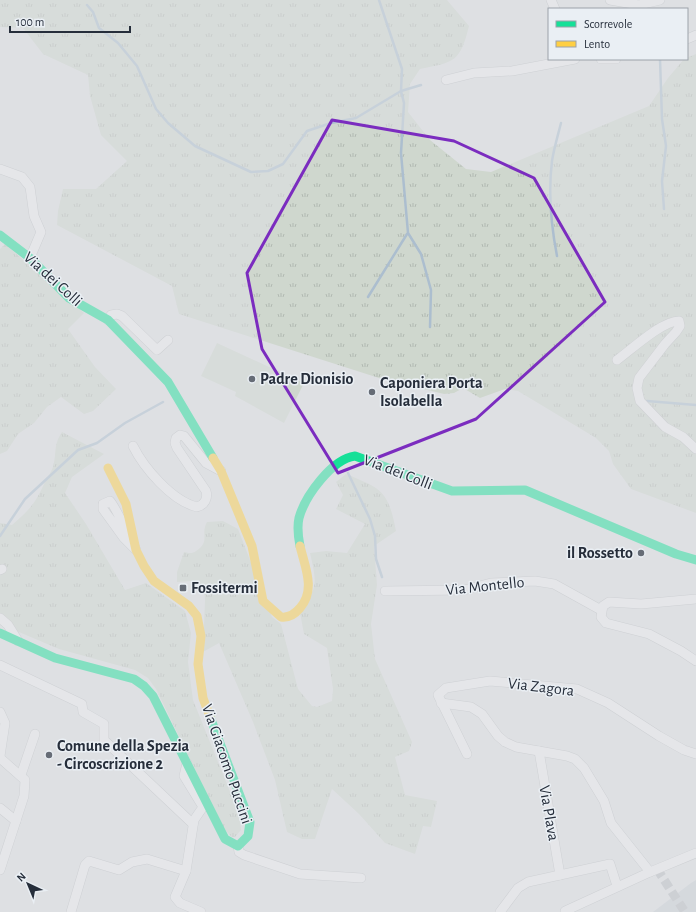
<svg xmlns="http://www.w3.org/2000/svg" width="696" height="912" font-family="'Alegreya Sans',sans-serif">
  <defs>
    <pattern id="grass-tufts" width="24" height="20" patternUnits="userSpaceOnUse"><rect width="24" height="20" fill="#cfd7ce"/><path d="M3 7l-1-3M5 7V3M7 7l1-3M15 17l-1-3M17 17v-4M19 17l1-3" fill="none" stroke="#b2b9b2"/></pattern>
  </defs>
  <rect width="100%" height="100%" fill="#dee0e3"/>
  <polygon fill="#cbd0d6" points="696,880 696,912 653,912 691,883"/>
  <g fill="url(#grass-tufts)">
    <path d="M0,0H447L469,26C460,62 455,62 420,69L410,84L408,112L430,140L466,169L491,172L649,106L668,78L684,59L696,54V513L631,489L613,464L609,451L596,438L518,391L505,389L480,398L463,388L454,393L444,394L379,378L179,314L172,286L57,225L58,211L63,189H96L127,161L101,135L90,96L88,75L43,54L23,28L0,27Z"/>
    <polygon points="5,244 84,313 68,329 95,367 116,389 93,411 84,414 61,397 47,407 34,423 18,434 7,451 0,454 0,249"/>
    <path d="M62,432L104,454L72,477L65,493L86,524L125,590L146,583L185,611L191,633L188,662L193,700L239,814L241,830L235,837H232L223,828L156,689L148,678L135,670L59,649L0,624V523L12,525C29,510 35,504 44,484C47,478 51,473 53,467C57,453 53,445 62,432Z"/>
    <path d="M346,474C382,489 388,490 396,531L374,546L377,585L371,624L375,659L412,742L409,751L395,757L405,795L437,801L431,827L423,826L415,854L385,843L359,814L332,789L315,839H302L287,832L275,780L253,722L219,643L203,652L205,600L204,587L192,581L177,582V572L184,552C189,553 192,554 196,551C211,541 200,534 207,522L223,521L238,529L272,617L281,624L298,689L312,706L317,707L332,701L333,689L327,648L304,634L300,613C318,587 317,584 310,553L326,551L347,553L365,524L336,509L343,495L336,482Z"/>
  </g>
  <polygon fill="#cfd7ce" points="217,343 304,383 284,423 235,396 236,392 201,376"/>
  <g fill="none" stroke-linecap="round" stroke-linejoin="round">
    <g stroke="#acbecf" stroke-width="2.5">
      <polyline points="379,0 402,69 401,91 404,103 401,153 408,233 421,254 431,290 430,327"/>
      <polyline points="87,5 93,12 99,28 118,43 137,66 156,109 168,123 195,146 251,172 268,171 283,164 307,131 331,123 356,118 401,91 421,85"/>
      <polyline points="660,59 662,119 666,146 662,181 664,209"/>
      <path d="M557,256C551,225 548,193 552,161C554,148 558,135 561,123"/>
      <polyline points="368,297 407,234"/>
      <polyline points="647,401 696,405"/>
      <polyline points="348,473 370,519 375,536 376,559 382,577"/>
      <polyline points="0,536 25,499 78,450 97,443 125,423 163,402"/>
    </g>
    <polyline stroke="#b9bcc1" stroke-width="9" stroke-dasharray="9 4.5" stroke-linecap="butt" points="657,869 685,912"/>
    <defs>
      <g id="street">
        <polyline points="551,0 555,9"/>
        <polyline points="610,0 639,5 660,0"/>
        <polyline points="687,39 696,35"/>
        <polyline points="601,59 616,59"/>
        <polyline points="446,80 474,73 512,71 575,59"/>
        <polyline points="0,169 22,177 30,187 34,216 41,232 30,258"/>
        <polyline points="108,320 111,315 117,314 122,316 157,350 168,340"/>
        <path d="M617,360C632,349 662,321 679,321L680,326L676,332L665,344L639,378L637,388L640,401L665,427L683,437L696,449"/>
        <path d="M133,446C144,468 172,501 197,507C205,505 208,498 206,491L177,448L175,443L176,438L180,435L184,436L206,463L221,471"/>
        <path d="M110,501C114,504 132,542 136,550L124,538L103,509V504Z"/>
        <polyline points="0,570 2,569"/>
        <polyline points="385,591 464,590 491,583 535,581 554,584 601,610"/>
        <polyline points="696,599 641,604 609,602 603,606 601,617 606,623 649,634 681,651 696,661"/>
        <polyline points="0,618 8,625 18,641"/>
        <polyline points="0,665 82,704 83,712 104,724 104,740 193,824"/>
        <polyline points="441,703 471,707 482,714 498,736 505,742 516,747 567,756 575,759 584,768 604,801 611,823 650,872 696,853"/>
        <polyline points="0,712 5,723 0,756"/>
        <polyline points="539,751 560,875"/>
        <polyline points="467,754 438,695 446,688 490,681 577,689 608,703 659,736 684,750 696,754"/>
        <polyline points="0,758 25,780 24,796 0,870"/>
        <polyline points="187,763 184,776 203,807 194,820 186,871 175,897 180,903 201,912"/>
        <polyline points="21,775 35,734"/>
        <polyline points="0,808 16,821"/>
        <polyline points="238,846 239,852 244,855 300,874 361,878"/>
        <polyline points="565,911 650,872"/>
        <polyline points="71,912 85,865 89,861 119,870 132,862 147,859 186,871"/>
        <polyline points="500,912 518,888 528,882 610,864 617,886"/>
      </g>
    </defs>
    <use href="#street" stroke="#bcbec1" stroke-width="10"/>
    <use href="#street" stroke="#edeef0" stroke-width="9"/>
    <g stroke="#16e098" stroke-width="9">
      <polyline points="0,235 30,258 69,298 108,320 168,382 213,458"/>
      <path d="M300,546C298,536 297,527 299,518C305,496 332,459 355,456L452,491L525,490L676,554L696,560"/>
      <polyline points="0,633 55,658 134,679 144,686 153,696 225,839 238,846 248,836 250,822 210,717"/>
    </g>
    <g stroke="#ffcf43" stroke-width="9">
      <path d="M213,458L221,471L252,546L263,601L281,617C289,618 295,614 300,608C316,590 305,567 300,546"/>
      <polyline points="108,468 126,504 136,550 144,566 154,581 189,606 197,616 201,636 198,664 203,698 210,717"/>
    </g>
  </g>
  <path d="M0 0H696V912H0ZM332,120L454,141L534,178L605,302L476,419L338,473L262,349L247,273Z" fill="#dee0e3" fill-opacity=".55" fill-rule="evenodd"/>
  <path fill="none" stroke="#7b2cbf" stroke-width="3" stroke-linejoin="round" d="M332,120L454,141L534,178L605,302L476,419L338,473L262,349L247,273Z"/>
  <g fill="#666c76" stroke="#eaeff4" stroke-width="1.5">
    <circle cx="252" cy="379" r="4"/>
    <circle cx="372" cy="392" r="4"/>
    <circle cx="641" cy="553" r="4"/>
    <rect x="179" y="584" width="8" height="8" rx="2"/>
    <circle cx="49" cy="755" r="4"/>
  </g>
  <g text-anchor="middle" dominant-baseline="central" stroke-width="3" stroke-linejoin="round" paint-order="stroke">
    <g font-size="16" fill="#262e3b" stroke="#eaeff4">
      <text transform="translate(53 279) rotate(42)">Via dei Colli</text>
      <text transform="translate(398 472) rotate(21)">Via dei Colli</text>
      <text transform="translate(485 586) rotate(-6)">Via Montello</text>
      <text transform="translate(541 687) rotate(7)">Via Zagora</text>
      <text transform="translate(227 764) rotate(71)">Via Giacomo Puccini</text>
      <text transform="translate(549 813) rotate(80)">Via Plava</text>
    </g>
    <g font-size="16" font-weight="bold" fill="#262e3b" stroke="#eaeff4" text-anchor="start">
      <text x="260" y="379">Padre Dionisio</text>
      <text x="380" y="383">Caponiera Porta<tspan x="380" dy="18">Isolabella</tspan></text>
      <text x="633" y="553" text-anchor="end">il Rossetto</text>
      <text x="191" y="588">Fossitermi</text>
      <text x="57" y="746">Comune della Spezia<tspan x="57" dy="18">- Circoscrizione 2</tspan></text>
    </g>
  </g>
  <rect x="548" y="8" width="140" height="52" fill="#eaeff4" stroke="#9ca2aa"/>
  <rect x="556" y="21" width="20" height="6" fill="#16e098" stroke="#9ca2aa"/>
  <text x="584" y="28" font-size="12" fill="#262e3b">Scorrevole</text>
  <rect x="556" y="41" width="20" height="6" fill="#ffcf43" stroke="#9ca2aa"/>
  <text x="584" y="48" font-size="12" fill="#262e3b">Lento</text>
  <g transform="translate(28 884) rotate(316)" stroke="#eaeff4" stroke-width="3" paint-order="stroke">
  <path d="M0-3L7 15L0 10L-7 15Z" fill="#262e3b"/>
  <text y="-6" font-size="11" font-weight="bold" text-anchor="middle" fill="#262e3b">N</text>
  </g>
  <path d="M10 26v6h120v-6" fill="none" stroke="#262e3b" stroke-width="2"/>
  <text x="16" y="26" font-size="12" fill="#262e3b" stroke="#eaeff4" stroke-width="3" paint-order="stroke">100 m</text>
</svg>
